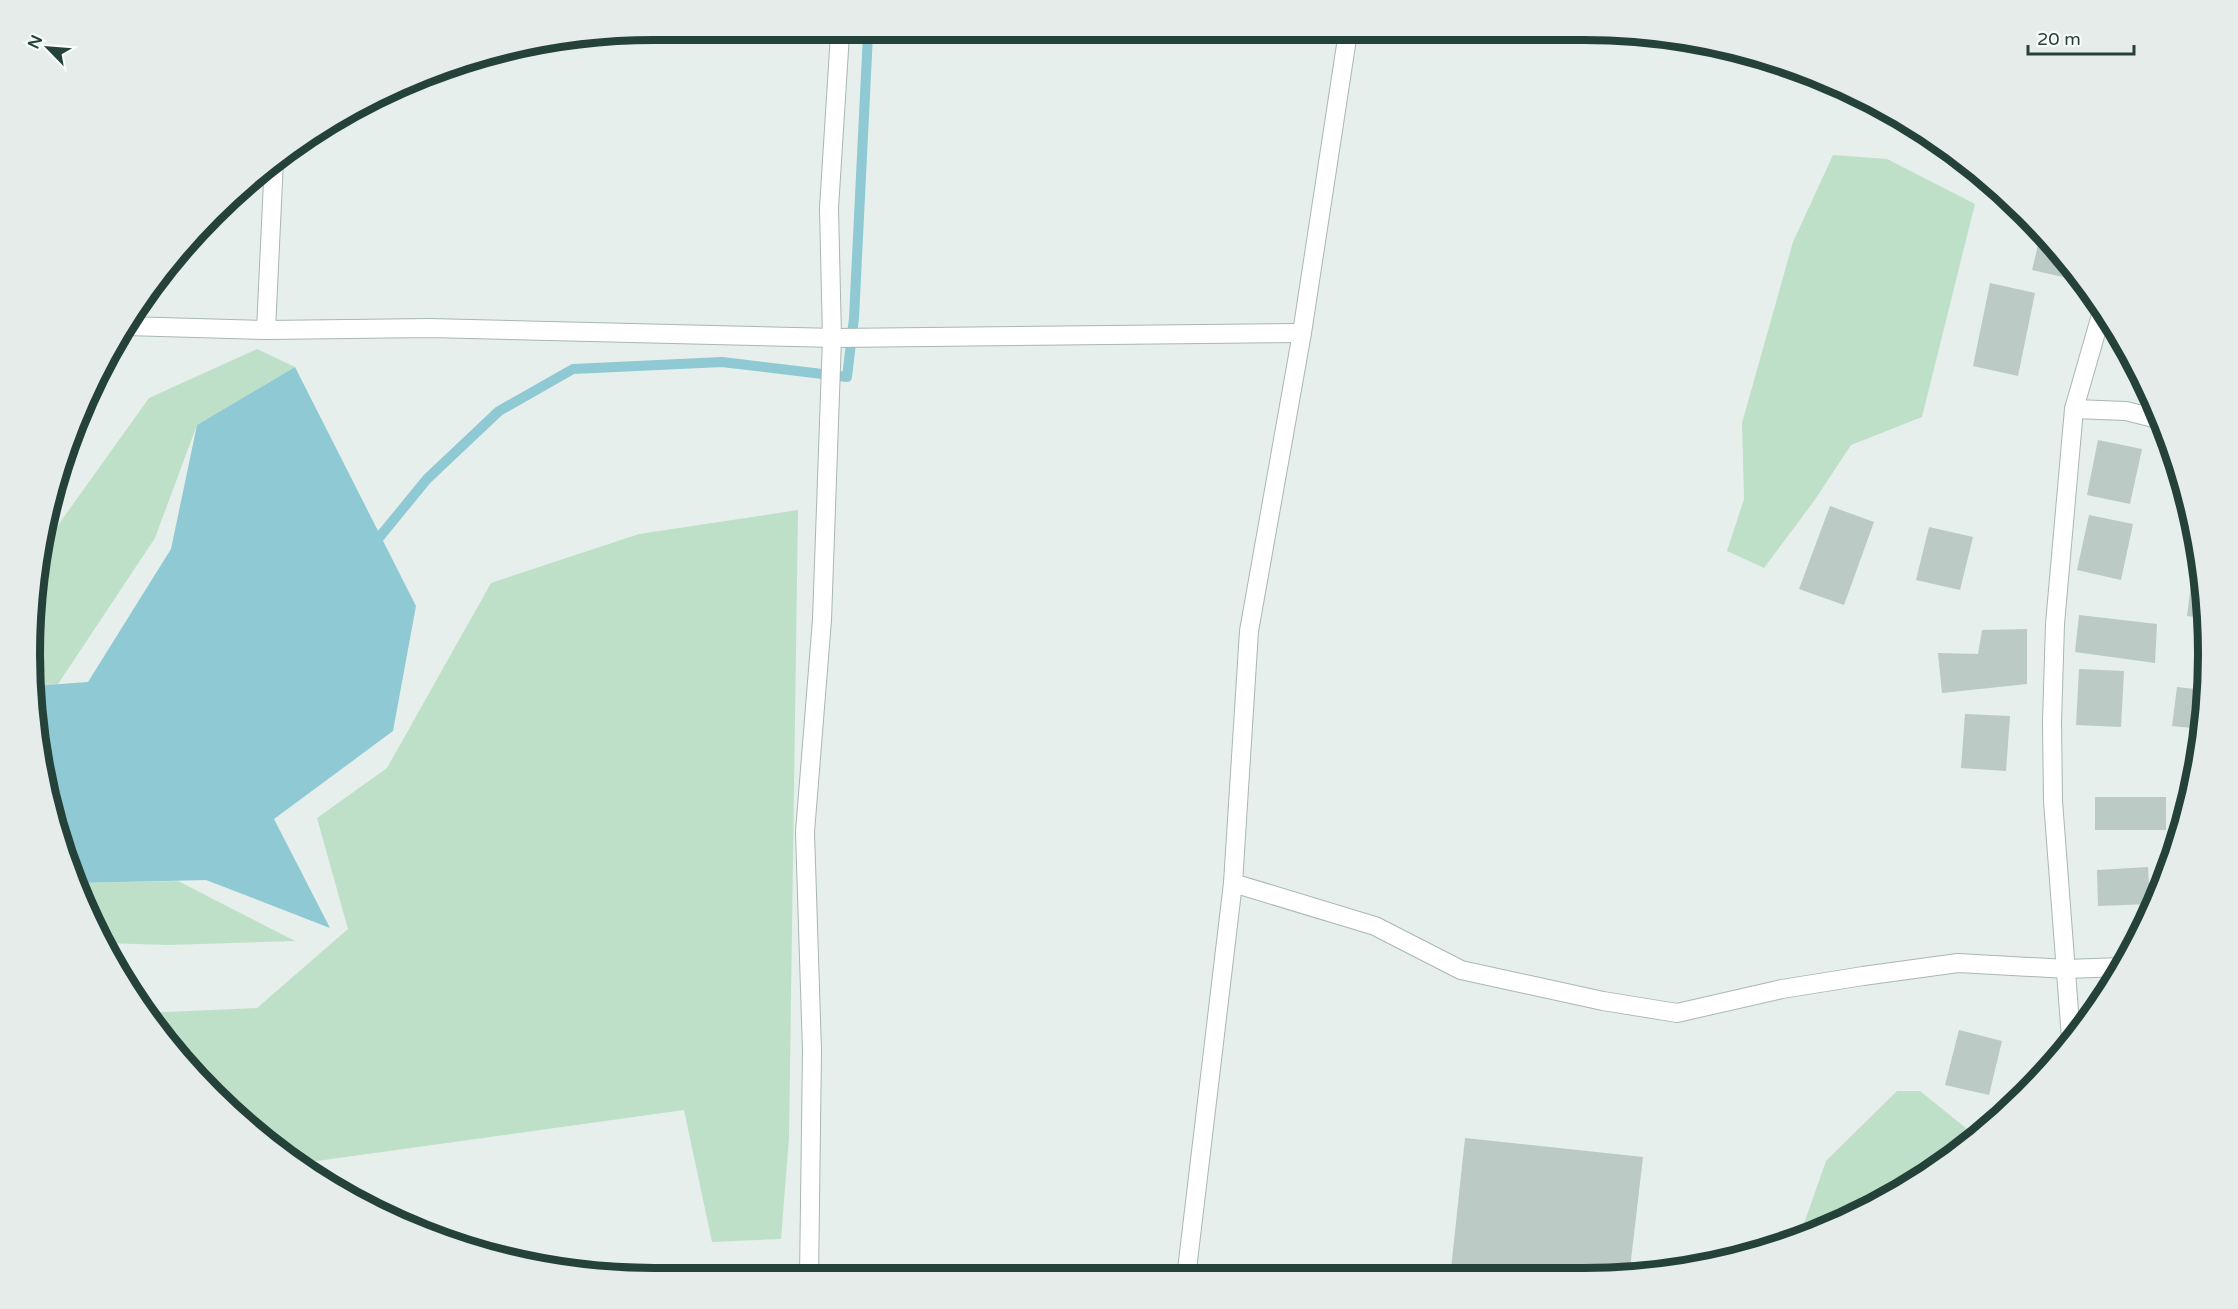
<svg xmlns="http://www.w3.org/2000/svg" width="2238" height="1309" font-family="'Varela Round',sans-serif">
  <rect width="100%" height="100%" fill="#e6efeb"/>
  <g fill="#bfe0c8">
    <polygon points="1833,155 1887,159 1975,204 1922,417 1851,445 1814,501 1764,568 1727,551 1744,499 1742,423 1793,242"/>
    <path d="M257,349L295,367L197,425L155,538L58,684L33,686C29,641 31,593 41,549L149,398Z"/>
    <polygon points="798,510 789,1138 781,1239 712,1242 684,1110 295,1164 213,1096 159,1034 145,1013 257,1008 348,929 317,818 387,768 491,583 639,534"/>
    <polygon points="178,881 295,941 168,945 103,943 76,883"/>
    <polygon points="1897,1091 1920,1091 1977,1137 1895,1195 1800,1235 1826,1161"/>
  </g>
  <polygon fill="#8ec9d4" points="295,367 416,606 393,731 274,819 330,928 206,880 76,883 63,856 42,776 33,686 88,682 171,549 197,425"/>
  <g fill="none" stroke-linecap="round" stroke-linejoin="round">
    <polyline stroke="#8ec9d4" stroke-width="10" points="373,545 427,479 499,411 573,369 722,362 847,377 854,318 868,34"/>
  </g>
  <g fill="#bbcac4">
    <polygon points="2041,233 2077,276 2076,280 2032,270"/>
    <polygon points="1990,283 2035,293 2018,376 1973,366"/>
    <polygon points="2098,440 2142,449 2130,504 2087,495"/>
    <polygon points="1830,506 1874,522 1844,605 1799,589"/>
    <polygon points="2089,515 2133,524 2121,580 2077,570"/>
    <polygon points="2194,525 2196,533 2199,561 2190,560"/>
    <polygon points="1929,527 1973,537 1960,590 1916,580"/>
    <polygon points="2192,577 2200,578 2204,618 2187,616"/>
    <polygon points="2079,615 2157,624 2155,663 2075,652"/>
    <polygon points="2027,629 2027,684 1942,693 1938,653 1978,654 1982,630"/>
    <polygon points="2204,638 2206,638 2208,655 2206,675 2200,674"/>
    <polygon points="2079,669 2124,671 2121,727 2076,725"/>
    <polygon points="2177,687 2204,690 2201,729 2172,726"/>
    <polygon points="1965,714 2010,716 2006,771 1961,768"/>
    <rect x="2095" y="797" width="71" height="33"/>
    <polygon points="2148,867 2150,904 2098,906 2097,870"/>
    <polygon points="2102,985 2111,986 2100,1005"/>
    <polygon points="1959,1030 2002,1041 1989,1095 1945,1085"/>
    <polygon points="1465,1138 1643,1157 1629,1277 1450,1278"/>
  </g>
  <g fill="none" stroke-linecap="round" stroke-linejoin="round">
    <defs>
      <g id="minor">
        <polyline points="126,326 266,330 430,328 837,338 1302,333"/>
        <polyline points="266,330 274,160"/>
        <polyline points="2074,409 2126,411 2162,420"/>
        <polyline points="1233,883 1375,926 1461,970 1603,1001 1677,1013 1782,989 1863,976 1958,963 2067,969 2121,967"/>
        <polyline points="2071,1038 2053,801 2052,722 2055,624 2074,409 2103,308"/>
        <polyline points="809,1278 812,1051 805,832 822,620 832,338 829,208 840,34"/>
        <polyline points="1186,1278 1233,883 1249,631 1302,333 1348,32"/>
      </g>
    </defs>
    <use href="#minor" stroke="#a8b8b2" stroke-width="20"/>
    <use href="#minor" stroke="#fff" stroke-width="18"/>
  </g>
  <path d="M0 0H2238V1309H0ZM654 40H1584A614 614 0 0 1 2198 654V654A614 614 0 0 1 1584 1268H654A614 614 0 0 1 40 654V654A614 614 0 0 1 654 40Z" fill="#e6ecea" fill-rule="evenodd"/>
  <path fill="none" stroke="#24423a" stroke-width="8" d="M654 40H1584A614 614 0 0 1 2198 654V654A614 614 0 0 1 1584 1268H654A614 614 0 0 1 40 654V654A614 614 0 0 1 654 40Z"/>
  <g transform="translate(48 48) rotate(295)" stroke="#f7fbf9" stroke-width="4.5" paint-order="stroke">
  <path d="M0-4.5L10 22L0 15L-10 22Z" fill="#24423a"/>
  <text y="-9" font-size="16" font-weight="bold" text-anchor="middle" fill="#24423a">N</text>
  </g>
  <path d="M2028 45v9h106v-9" fill="none" stroke="#24423a" stroke-width="3"/>
  <text x="2037" y="45" font-size="18" fill="#24423a" stroke="#f7fbf9" stroke-width="4.5" paint-order="stroke">20 m</text>
</svg>
